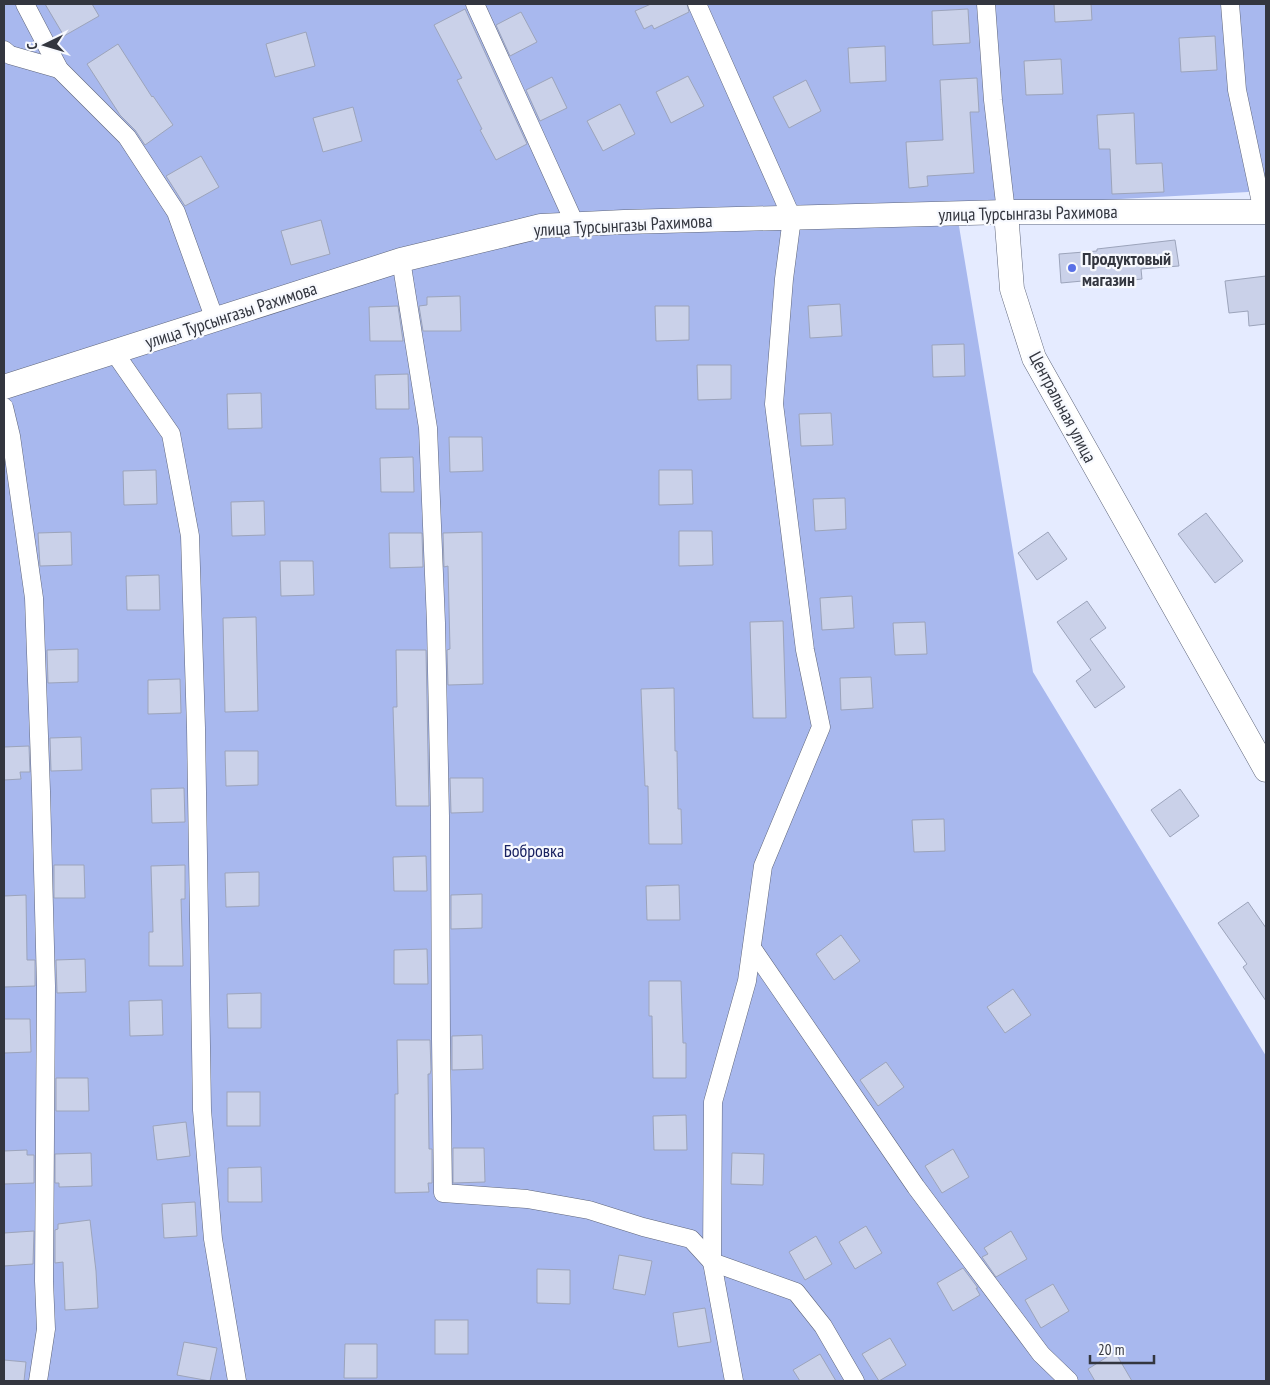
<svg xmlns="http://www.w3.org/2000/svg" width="1270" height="1385" font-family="'PT Sans Narrow',sans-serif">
  <rect width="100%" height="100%" fill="#e5ebff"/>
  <polygon fill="#a8b8ee" points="4,4 1266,4 1266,191 956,208 1033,672 1266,1056 1266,1381 4,1381"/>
  <g fill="#cad1e9" stroke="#9ca4bb">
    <polygon points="45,4 92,4 99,16 64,36"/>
    <polygon points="651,4 687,4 689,12 654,29 652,25 644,29 635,11"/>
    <polygon points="1054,4 1091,4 1092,20 1055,22"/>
    <polygon points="465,9 527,144 496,160 480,130 482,129 457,80 462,78 434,25"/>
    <polygon points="968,9 970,43 933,45 932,11"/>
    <polygon points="521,12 537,42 510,56 496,25"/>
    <polygon points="306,32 315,66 275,77 266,44"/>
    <polygon points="1215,36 1217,70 1181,72 1179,38"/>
    <polygon points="118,44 152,97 153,96 173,125 145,145 135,130 120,115 87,64"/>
    <polygon points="885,46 886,81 850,83 848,48"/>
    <polygon points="1061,59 1063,94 1026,95 1024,61"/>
    <polygon points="688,76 704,106 671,123 656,92"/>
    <polygon points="552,77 567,108 540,121 526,90"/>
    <polygon points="977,78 979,112 970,112 974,173 927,176 928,186 909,188 906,142 943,140 940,80"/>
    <polygon points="806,80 821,111 789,128 773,97"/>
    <polygon points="620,104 635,134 603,151 587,121"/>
    <polygon points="353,107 362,141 323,152 313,118"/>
    <polygon points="1134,113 1136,164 1162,163 1164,192 1112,194 1110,149 1099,149 1097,115"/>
    <polygon points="201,156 219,187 185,206 166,176"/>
    <polygon points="321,220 330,254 291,265 281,231"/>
    <polygon points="1175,240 1179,266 1141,269 1142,279 1115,282 1115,278 1061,283 1059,254 1097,251 1097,249"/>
    <polygon points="1266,276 1266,324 1249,326 1248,311 1229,313 1225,281"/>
    <polygon points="460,296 461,331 423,331 419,306 427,305 427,297"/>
    <polygon points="840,304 842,336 810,338 808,306"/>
    <polygon points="398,306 403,341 370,341 369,307"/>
    <polygon points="655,306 689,306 689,340 656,341"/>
    <polygon points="964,344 965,376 933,377 932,345"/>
    <polygon points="697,365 731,365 731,399 698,400"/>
    <polygon points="408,374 409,409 376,409 375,375"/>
    <polygon points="261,393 262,428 228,429 227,394"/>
    <polygon points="831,413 833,445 801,446 799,414"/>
    <polygon points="449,437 482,437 483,471 450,472"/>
    <polygon points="413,457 414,492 381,492 380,458"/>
    <polygon points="156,470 157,504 124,505 123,471"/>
    <polygon points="659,470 692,470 693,504 659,505"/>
    <polygon points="845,498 846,529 815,531 813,499"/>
    <polygon points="264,501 265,535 232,536 231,502"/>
    <polygon points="1206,513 1243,561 1215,583 1178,534"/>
    <polygon points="679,531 712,531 713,565 679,566"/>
    <polygon points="71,532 72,565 40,566 38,533"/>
    <polygon points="482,532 483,684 448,685 447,650 450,649 448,566 444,567 443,533"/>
    <polygon points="1048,532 1067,559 1037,580 1018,553"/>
    <polygon points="389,533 422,533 423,567 390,568"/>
    <polygon points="280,561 313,561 314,595 281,596"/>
    <polygon points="159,575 160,610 127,610 126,576"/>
    <polygon points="852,596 854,628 822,630 820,598"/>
    <polygon points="1087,601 1106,628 1090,639 1125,687 1095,708 1076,681 1091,670 1057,622"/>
    <polygon points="256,617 258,711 225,712 223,618"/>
    <polygon points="783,621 786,718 753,718 750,622"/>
    <polygon points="925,622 927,654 895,655 893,623"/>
    <polygon points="78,649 78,682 48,683 47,650"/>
    <polygon points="396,650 426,650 429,806 396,806 393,707 397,707"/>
    <polygon points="871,677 873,708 841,710 840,678"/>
    <polygon points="180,679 181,713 148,714 148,680"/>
    <polygon points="674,688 675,751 677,751 678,809 681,809 682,844 649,844 648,786 645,786 641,689"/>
    <polygon points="81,737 82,770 51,771 50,738"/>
    <polygon points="29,746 30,772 20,772 21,779 4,780 4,747"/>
    <polygon points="225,751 258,751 258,785 226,786"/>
    <polygon points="450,778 483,778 483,812 451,813"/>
    <polygon points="184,788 185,822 152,823 151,789"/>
    <polygon points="1180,789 1199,816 1170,837 1151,810"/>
    <polygon points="944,819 945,851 914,852 912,820"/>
    <polygon points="426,856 427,891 394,891 393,857"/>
    <polygon points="54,865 84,865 85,898 54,898"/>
    <polygon points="185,865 185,899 181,899 183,966 149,966 149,932 153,932 151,866"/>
    <polygon points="259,872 259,906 226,907 225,873"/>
    <polygon points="679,885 680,920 647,920 646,886"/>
    <polygon points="482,894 482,928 451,929 451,895"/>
    <polygon points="26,895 27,960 35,960 35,986 4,987 4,896"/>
    <polygon points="1248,902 1266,928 1266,1001 1243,967 1247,964 1218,923"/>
    <polygon points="841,935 860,961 834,980 816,954"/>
    <polygon points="427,949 428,984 394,984 394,950"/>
    <polygon points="85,959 86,992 57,993 56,960"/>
    <polygon points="649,981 681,981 683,1043 686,1043 686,1078 653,1078 652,1016 649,1016"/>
    <polygon points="1013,989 1031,1015 1005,1033 987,1007"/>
    <polygon points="261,993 261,1028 228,1028 227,994"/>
    <polygon points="162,1000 163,1035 130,1036 129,1001"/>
    <polygon points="4,1019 30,1019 31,1052 4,1053"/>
    <polygon points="482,1035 483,1069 452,1070 452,1036"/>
    <polygon points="397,1040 430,1040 431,1070 430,1074 428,1074 429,1149 432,1149 432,1183 428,1183 429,1192 395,1193 395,1094 398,1094"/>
    <polygon points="886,1062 904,1087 878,1106 860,1080"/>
    <polygon points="56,1078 88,1078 89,1111 56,1111"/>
    <rect x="227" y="1092" width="33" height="34"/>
    <polygon points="686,1115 687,1150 654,1150 653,1116"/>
    <polygon points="186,1122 190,1156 157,1160 153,1126"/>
    <polygon points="453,1148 484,1148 485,1182 453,1183"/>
    <polygon points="953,1149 969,1177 942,1193 925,1166"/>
    <polygon points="27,1150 27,1155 34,1155 34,1183 4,1184 4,1151"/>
    <polygon points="91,1153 92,1186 59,1187 59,1183 55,1183 55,1154"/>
    <polygon points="732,1153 764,1154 763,1185 731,1184"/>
    <polygon points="261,1167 262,1202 228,1202 228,1168"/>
    <polygon points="195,1202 197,1236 164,1238 162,1204"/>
    <polygon points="90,1220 96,1271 98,1308 65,1310 63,1262 55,1263 55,1230 58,1229 58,1224"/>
    <polygon points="866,1226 882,1253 855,1269 839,1242"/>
    <polygon points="34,1231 33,1264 4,1266 4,1233"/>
    <polygon points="1011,1231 1027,1259 996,1277 982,1257 988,1254 984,1248"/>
    <polygon points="816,1236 832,1264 805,1280 789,1252"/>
    <polygon points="619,1255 652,1261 645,1295 613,1289"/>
    <polygon points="963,1268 978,1288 976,1288 980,1295 953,1311 937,1283"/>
    <polygon points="537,1269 570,1270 570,1304 537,1303"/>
    <polygon points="1053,1284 1069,1311 1041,1328 1025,1300"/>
    <polygon points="705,1308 711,1342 678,1347 673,1313"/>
    <rect x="435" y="1320" width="33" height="34"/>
    <polygon points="890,1338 906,1365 879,1381 862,1354"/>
    <polygon points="184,1342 217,1348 210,1381 177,1375"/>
    <polygon points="345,1344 377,1344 377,1378 344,1378"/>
    <polygon points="1115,1352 1132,1381 1095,1381 1088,1369"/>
    <polygon points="820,1354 836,1381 800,1381 793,1370"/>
    <polygon points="4,1360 26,1362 24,1381 4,1381"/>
  </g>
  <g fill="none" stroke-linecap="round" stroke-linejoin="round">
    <defs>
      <g id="street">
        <polyline points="25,4 59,69 127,137 176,212 215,320"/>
        <polyline points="475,4 575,224"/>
        <polyline points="697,4 792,218 784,279 774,404 805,650 821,727 763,866 747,981 713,1102 712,1262 734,1381"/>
        <polyline points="986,4 993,100 1006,212"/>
        <polyline points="1230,4 1237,90 1263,212"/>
        <polyline points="4,50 10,55 59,69"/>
        <polyline points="401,260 428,428 436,623 440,816 441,1039 443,1193 527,1199 589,1210 643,1227 691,1239 712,1262 796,1292 823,1326 855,1381"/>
        <polyline points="114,352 171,434 190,536 196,728 202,1110 213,1239 237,1381"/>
        <polyline points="4,407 11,436 34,598 41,791 46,986 44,1281 46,1329 38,1381"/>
        <polyline points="752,948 916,1187 1041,1354 1069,1381"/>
      </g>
      <g id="secondary">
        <polyline points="1006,212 1012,289 1034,358 1266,770"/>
        <polyline points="4,387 401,260 541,226 624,222 1006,212 1266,212"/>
      </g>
    </defs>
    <use href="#street" stroke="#5f667b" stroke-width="19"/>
    <use href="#secondary" stroke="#5f667b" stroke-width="25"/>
    <use href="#street" stroke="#fff" stroke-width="18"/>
    <use href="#secondary" stroke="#fff" stroke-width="24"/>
  </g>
  <circle fill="#5970e6" stroke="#f7f9fe" stroke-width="2" cx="1072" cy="268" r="5"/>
  <g text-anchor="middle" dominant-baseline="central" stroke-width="4.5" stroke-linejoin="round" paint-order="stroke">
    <g font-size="18" fill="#33363f" stroke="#f7f9fe">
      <text transform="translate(1028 213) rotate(-1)">улица Турсынгазы Рахимова</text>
      <text transform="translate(623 225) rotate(-3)">улица Турсынгазы Рахимова</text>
      <text transform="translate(231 315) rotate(-18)">улица Турсынгазы Рахимова</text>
      <text transform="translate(1063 407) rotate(62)">Центральная улица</text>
    </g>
    <g font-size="18" font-weight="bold" fill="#33363f" stroke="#f7f9fe" text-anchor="start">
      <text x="1082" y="258">Продуктовый<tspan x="1082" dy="21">магазин</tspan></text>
    </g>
    <g font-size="18" fill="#192262" stroke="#f7f9fe">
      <text x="534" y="850">Бобровка</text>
    </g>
  </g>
  <rect width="1270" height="1385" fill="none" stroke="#33363f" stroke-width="10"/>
  <g transform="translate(45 45) rotate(265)" stroke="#f7f9fe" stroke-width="4" paint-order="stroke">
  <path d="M0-4L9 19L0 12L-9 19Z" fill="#33363f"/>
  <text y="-8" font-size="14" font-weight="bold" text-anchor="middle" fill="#33363f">С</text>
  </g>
  <path d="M1090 1355v8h64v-8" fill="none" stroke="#33363f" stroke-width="2.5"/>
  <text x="1098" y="1355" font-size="15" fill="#33363f" stroke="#f7f9fe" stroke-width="4" paint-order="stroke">20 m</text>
</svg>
